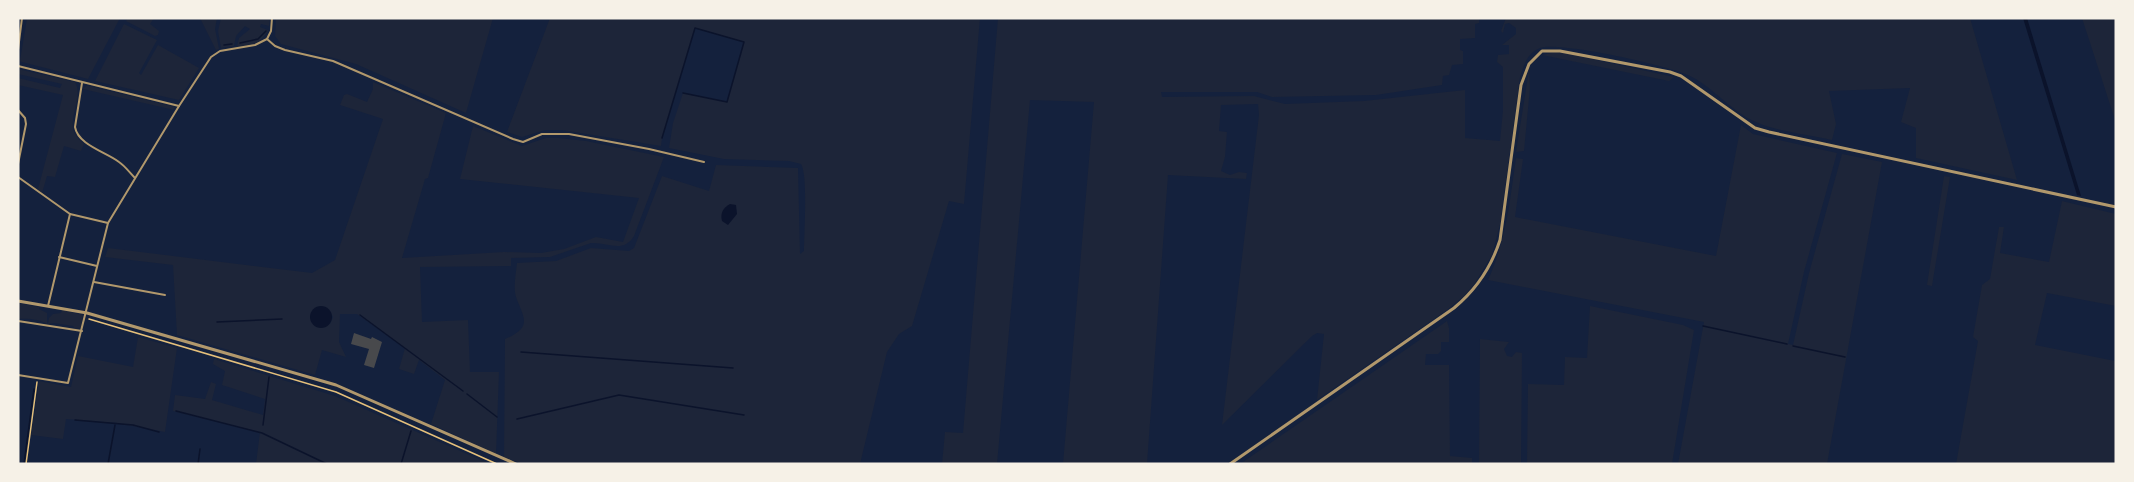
<svg xmlns="http://www.w3.org/2000/svg" width="2134" height="482" font-family="Cabin,sans-serif">
  <rect width="100%" height="100%" fill="#14213d"/>
  <g fill="#1d2539" fill-rule="evenodd">
    <polygon points="27,18 120,18 88,79 22,62 20,61"/>
    <polygon points="128,18 154,18 150,24 159,31 158,35 155,36 126,21"/>
    <polygon points="200,18 217,18 215,29 219,49 216,50"/>
    <path d="M221,18H270L269,26L261,24L260,27L268,30C262,44 251,45 237,46L239,38L250,29L245,26L236,36L234,46L221,48L218,31Z"/>
    <polygon points="276,18 493,18 466,113 356,64 281,44 275,36"/>
    <path d="M550,18H980L964,204L949,201L912,326L899,334L887,352L860,464H523L504,457L505,339C534,327 523,317 516,297C513,287 516,273 517,263L556,261L591,248L629,251L634,248L662,176L709,191L716,165L798,168L800,254L804,251C804,235 808,174 801,164L789,161L724,159L669,148L673,123L683,93L727,102L744,42L695,28L662,138L661,146L562,130H545L522,137L507,132Z"/>
    <path d="M998,18H1479V23L1475,24V38L1460,39V50L1463,51V64L1452,65L1449,75L1443,76L1442,85L1376,95L1272,97L1257,92H1161L1162,97L1254,96L1285,104L1364,101L1465,90V138L1500,141L1503,111V67L1497,62L1498,55L1509,54V45H1502L1516,34V28L1509,23L1505,24L1503,33L1501,31L1506,18H1970L2017,180L1916,158V128L1901,122L1910,88L1829,91L1836,124L1832,140C1811,135 1775,131 1756,122C1732,112 1715,89 1692,77C1673,66 1558,41 1540,48C1527,53 1524,65 1520,77L1500,224L1492,255L1475,283L1464,296L1447,310L1317,400L1324,334L1317,333L1312,336L1222,425L1259,115L1258,104L1221,105L1219,131L1227,132L1225,157L1221,171L1230,175L1239,172L1247,173L1246,179L1168,175L1147,464H1063L1094,102L1030,100L997,464H942L945,432L963,433Z"/>
    <polygon points="2082,18 2116,18 2116,123"/>
    <polygon points="124,24 157,40 139,73 141,75 158,45 199,68 179,100 95,81"/>
    <polygon points="1556,52 1569,54 1674,77 1669,81 1542,55"/>
    <path d="M18,69L75,82C84,97 67,118 75,134C77,138 81,141 84,144L81,151L64,146L55,177L47,176L42,193L38,189L63,95L18,85V78L60,88L62,84L18,74Z"/>
    <polygon points="1529,70 1530,88 1524,151 1516,152"/>
    <path d="M373,82L446,113L428,178L425,179L402,258L504,252L541,253L564,249L596,237L623,242L639,198L460,179L473,126L522,146L546,138H559L586,141L664,157L634,236C623,254 608,242 591,243L550,257L511,258V266L420,267L422,322L468,320L470,372H499L496,454L431,424L445,380L419,360L414,374L399,369L405,348L357,314H340L339,342L346,357L322,350L315,375L177,335L173,265L105,257L108,248L312,273L335,260L383,119L340,105L344,95L347,94L367,102L373,89ZM313,309L330,311L333,317L330,324L312,318Z"/>
    <polygon points="86,86 89,86 175,107 173,110 170,109 83,89"/>
    <path d="M1741,125L1753,134L1837,153L1804,272L1788,344L1793,345L1809,273L1842,154L1882,162L1827,464H1678L1704,322L1488,280C1506,241 1510,200 1516,158L1523,159L1515,217L1716,256Z"/>
    <polygon points="1944,176 1950,177 1932,286 1927,285"/>
    <polygon points="2062,201 2116,214 2116,306 2047,293 2035,345 2115,361 2116,355 2116,464 1956,464 1978,341 1973,337 1982,285 1990,279 1999,227 2004,227 2000,253 2049,262"/>
    <path d="M18,303L39,307V309L47,313V324C41,319 26,318 18,319Z"/>
    <polygon points="1590,306 1683,325 1694,330 1672,464 1527,464 1528,384 1564,385 1565,357 1587,358"/>
    <polygon points="62,310 83,315 81,328 75,329 73,326 54,323 48,324 49,318 53,314 61,313"/>
    <polygon points="1447,321 1449,328 1449,342 1441,342 1441,351 1438,354 1426,354 1425,365 1449,365 1450,456 1472,458 1472,464 1240,464"/>
    <polygon points="138,337 177,348 165,432 117,423 66,419 63,439 31,435 39,381 71,387 78,356 133,367"/>
    <polygon points="1480,339 1509,342 1504,349 1507,356 1512,357 1516,352 1522,353 1521,464 1479,464"/>
    <polygon points="214,359 335,396 490,464 256,464 260,432 173,411 175,395 205,399 211,382 216,384 212,400 263,415 265,399 222,385 225,371 213,364"/>
  </g>
  <g fill="#0b132b">
    <polygon points="2023,18 2027,18 2081,196 2077,195"/>
    <path d="M730,204L736,205L737,214L728,225L722,221C720,213 723,208 730,204Z"/>
    <circle cx="321" cy="317" r="11"/>
  </g>
  <g fill="none" stroke-linecap="round" stroke-linejoin="round">
    <g stroke="#0b132b" stroke-width="1.5">
      <polyline points="240,43 258,39 266,31"/>
      <polyline points="224,45 232,44"/>
      <polyline points="662,138 695,28 744,42 727,102 683,93"/>
      <polyline points="360,315 463,391"/>
      <polyline points="217,322 282,319"/>
      <polyline points="1703,326 1787,344"/>
      <polyline points="1793,346 1845,357"/>
      <polyline points="521,352 733,368"/>
      <polyline points="467,394 497,417"/>
      <polyline points="176,411 262,433 327,464"/>
      <polyline points="517,419 619,395 744,415"/>
      <polyline points="75,420 133,425 159,432"/>
      <polyline points="263,425 269,377"/>
      <polyline points="24,464 34,389"/>
      <polyline points="108,464 115,425"/>
      <polyline points="198,464 200,449"/>
      <polyline points="401,464 411,431"/>
    </g>
  </g>
  <polygon fill="#48494c" points="354,333 371,339 372,337 382,342 374,368 364,365 369,349 351,344"/>
  <g fill="none" stroke-linecap="round" stroke-linejoin="round">
    <g stroke="#e5c07b" stroke-width="1.5">
      <polyline points="89,319 336,392 497,464"/>
      <polyline points="26,464 37,382"/>
    </g>
    <g stroke="#b1986c" stroke-width="2">
      <polyline points="267,39 275,46 285,50 333,61 513,139 523,142 542,134 569,134 649,149 704,162"/>
      <polyline points="267,39 271,31 272,18"/>
      <polyline points="18,50 22,18"/>
      <polyline points="18,66 179,106"/>
      <path d="M82,83L75,127C78,145 106,152 119,162C125,166 130,173 135,178"/>
      <polyline points="18,110 25,118 26,124 18,164"/>
      <polyline points="18,177 70,214 108,223"/>
      <polyline points="59,257 97,266"/>
      <polyline points="94,282 165,295"/>
      <polyline points="48,306 70,214"/>
      <polyline points="18,321 82,331"/>
      <polyline points="18,375 68,383 108,223 179,106 211,57 220,51 255,45 267,39"/>
    </g>
    <g stroke="#b1986c" stroke-width="3">
      <polyline points="18,301 87,313 336,385 516,464"/>
      <path d="M1230,464L1454,308C1477,289 1491,268 1500,240L1521,85L1529,64L1542,51H1560L1670,72L1681,76L1755,128L1769,132L2116,207"/>
    </g>
  </g>
  <rect width="2134" height="482" fill="none" stroke="#f6f1e7" stroke-width="39"/>
</svg>
